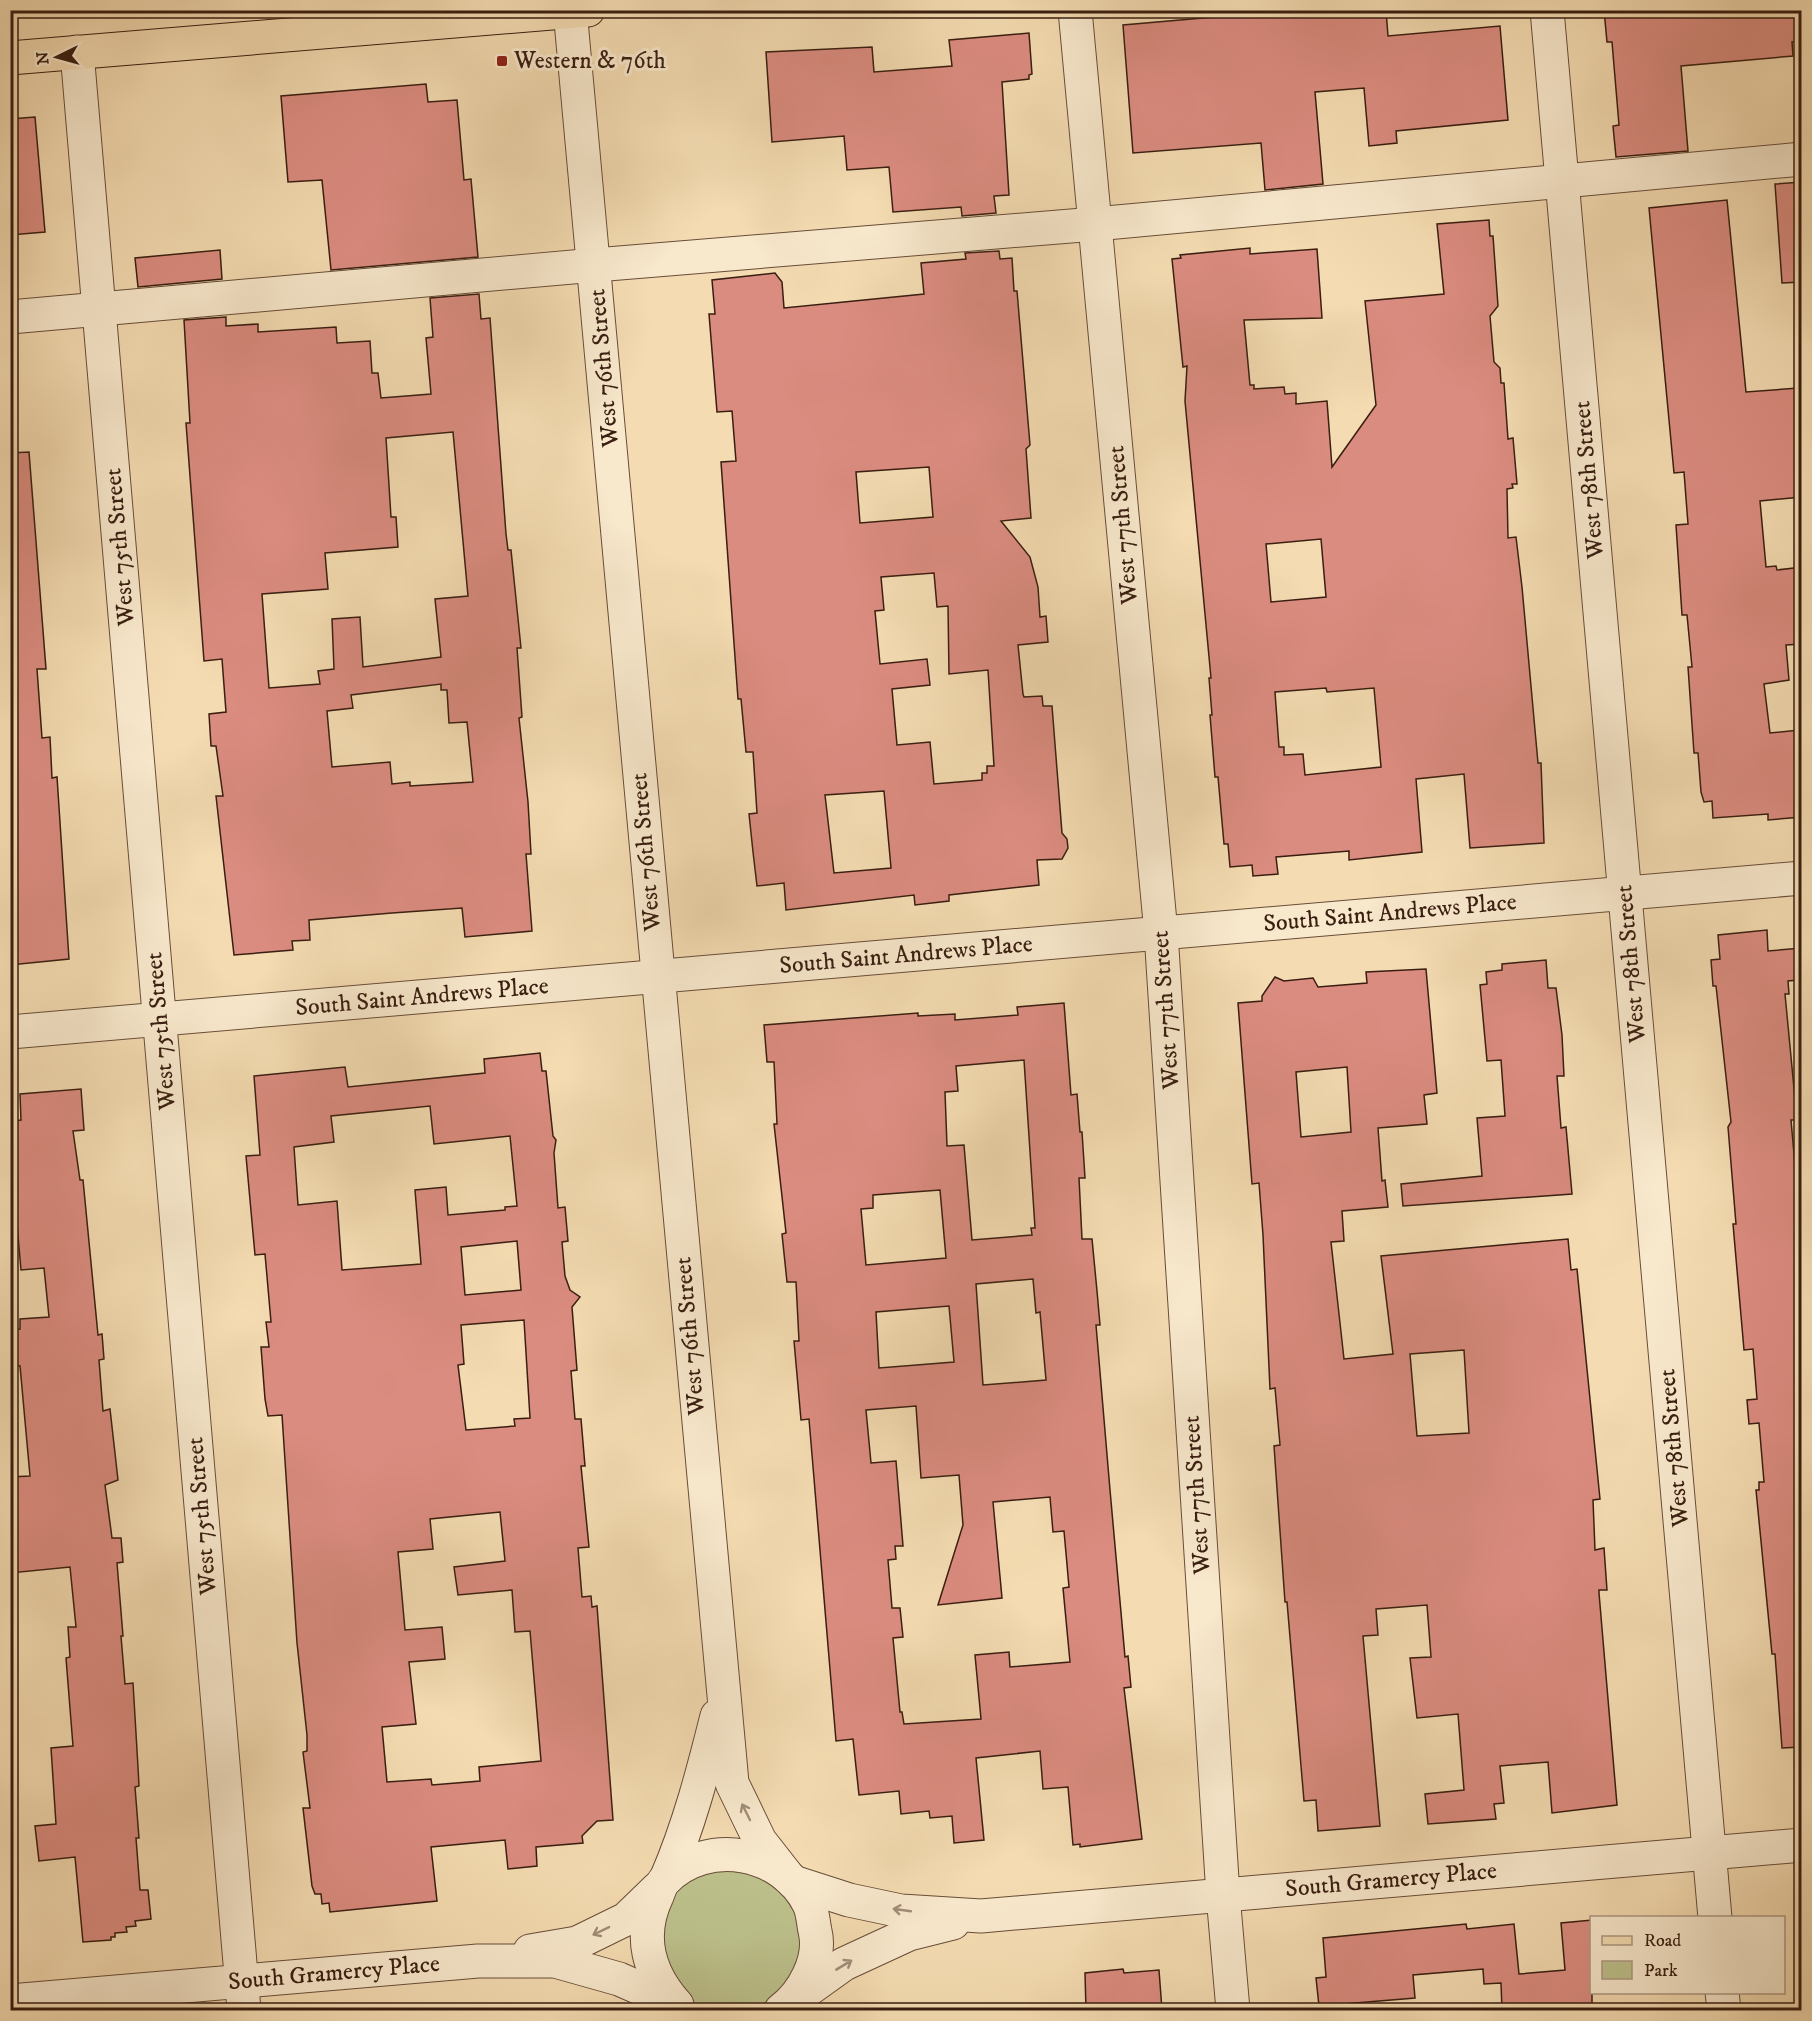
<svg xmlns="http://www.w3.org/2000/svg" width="1812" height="2021" font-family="'IM FELL DW Pica',serif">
  <rect width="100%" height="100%" fill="#f4dbb1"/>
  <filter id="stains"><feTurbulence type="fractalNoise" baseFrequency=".00333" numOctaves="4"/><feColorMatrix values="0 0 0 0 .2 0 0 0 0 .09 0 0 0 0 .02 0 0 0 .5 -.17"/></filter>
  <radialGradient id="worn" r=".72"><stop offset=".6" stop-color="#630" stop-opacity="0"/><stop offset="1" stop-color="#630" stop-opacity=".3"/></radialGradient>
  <path fill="#bcc08b" stroke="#7a6f4e" stroke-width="1.5" d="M699,1864L769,1871L804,1909L803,1968L767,2010C730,2010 688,2019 667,1981C661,1970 658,1927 656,1912Z"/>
  <g fill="#db8c80" stroke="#391e11" stroke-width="1.5" fill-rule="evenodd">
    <polygon points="1296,10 1386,10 1388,36 1500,26 1508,120 1396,131 1397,143 1369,146 1364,88 1315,92 1323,184 1265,190 1261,143 1133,153 1123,25"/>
    <polygon points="1604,10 1802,10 1802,41 1792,42 1793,56 1681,66 1688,151 1616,157 1613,126 1619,125 1612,42 1607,42"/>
    <polygon points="1029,33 1032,74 1029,75 1029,79 1002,82 1009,195 994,196 996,213 962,216 961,207 893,212 889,167 847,170 844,136 772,142 766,52 872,47 874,72 952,66 949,40"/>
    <polygon points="426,84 428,102 457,100 464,180 471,179 478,257 331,270 322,180 288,182 281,96"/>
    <polygon points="35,117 45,232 10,235 10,119"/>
    <polygon points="1802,182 1802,282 1782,283 1775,184"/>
    <polygon points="1727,200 1746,392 1798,388 1802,497 1760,501 1766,567 1776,566 1777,570 1802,567 1802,644 1786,645 1789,680 1764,684 1770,733 1799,730 1802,817 1768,820 1768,814 1713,818 1712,801 1704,802 1701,792 1698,753 1694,753 1688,667 1692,667 1687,615 1682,615 1676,525 1688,524 1684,472 1674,473 1649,208"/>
    <path d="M1489,220L1490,236H1493L1498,306L1490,316L1494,362L1500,368L1501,383H1504L1508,439L1513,438L1517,484H1512L1513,488L1507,489L1508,538L1516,537L1522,587L1538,763H1541L1544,843L1470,848L1464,774L1416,779L1422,852L1349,860V851L1276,857L1278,874L1253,876L1252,865L1230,867L1228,844H1224L1218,777H1215L1210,715H1212L1209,678H1211L1185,401L1187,366L1183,367L1172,259L1181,258L1180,255L1250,248V254L1317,249L1322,318L1244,320L1250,385H1254V389L1284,387L1285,394L1296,393V404L1327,401L1332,467L1376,405L1365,301L1444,294L1437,224ZM1321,539L1326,597L1271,602L1266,544ZM1326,688L1327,692L1374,688L1381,767L1305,775L1303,754L1284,755V747H1279L1275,692Z"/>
    <polygon points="220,250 222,279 138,287 135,258"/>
    <path d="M999,251L1000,259L1012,258L1014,291H1017L1030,445L1026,449L1031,518L1001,521L1030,557L1038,587L1040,617L1046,616L1048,642L1018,645L1023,694L1024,697L1042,696L1043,706H1052L1062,833L1067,839L1068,848L1062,859L1037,860L1039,885L949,895V901L915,905L914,895L786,910L784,883L757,886L753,852L749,814L757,813L753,752H746L741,699H738L721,462L736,461L732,411L717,412L709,314H715L712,280L775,273L782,282L784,308L924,294L921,263L966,259L965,253ZM929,467L933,517L860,523L856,472ZM934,573L937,607L948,606L949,674L988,670L994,766H987V773H982V780L934,784L930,742L897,745L892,689L930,685L927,659L880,664L875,611L884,610L881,577ZM884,791L891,868L834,873L825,795Z"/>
    <path d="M479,294L481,319L490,318L506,534L508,550H511L521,648H517L522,717L519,718L528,802L531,854H526L532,931L465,937L462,908L392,913L309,920L310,940L292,941L293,950L234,955L216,796H223L216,746H211L209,714L226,712L222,659L204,661L186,423H190L184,320L226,317V326L258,324V332L336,327L337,343L370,341L372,373H378L381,398L431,394L426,338L433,337L430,298ZM453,432L468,596L435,599L441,657L363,667L360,617L332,619L334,669L318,671L320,684L269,688L262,594L328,589L325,553L398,547L396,517H391L386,438ZM441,684V690H447L449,723L467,722L473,782L410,786V782L392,784L390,762L332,767L327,711L353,708L351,695Z"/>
    <polygon points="29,452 46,669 37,669 42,738 50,737 52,778 57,777 69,959 10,965 10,453"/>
    <polygon points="1767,930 1768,951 1802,948 1802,976 1797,976 1798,980 1788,981 1789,994 1785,994 1797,1120 1791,1120 1797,1188 1802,1188 1802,1747 1782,1748 1775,1654 1772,1654 1756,1490 1759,1490 1759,1482 1764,1482 1759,1423 1749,1424 1747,1400 1757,1399 1753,1349 1744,1350 1733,1224 1736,1224 1728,1127 1731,1122 1716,986 1713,986 1711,960 1720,959 1718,935"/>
    <polygon points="1546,960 1548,988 1556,988 1562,1035 1564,1076 1557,1076 1561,1128 1566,1127 1572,1194 1403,1206 1401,1184 1482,1176 1477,1118 1505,1116 1501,1060 1487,1061 1480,985 1487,984 1486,972 1502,970 1502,964"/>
    <path d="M1426,969L1437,1093L1424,1095L1427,1124L1378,1128L1382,1181L1385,1180L1388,1207L1342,1211L1344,1241L1331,1242L1344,1359L1393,1354L1381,1256L1568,1239L1571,1270L1577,1269L1600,1499L1593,1500L1595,1550L1604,1548L1607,1590H1599V1593L1617,1805L1552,1813L1548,1762L1500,1766L1504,1803L1494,1804L1496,1819L1428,1824L1425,1794L1464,1790L1458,1714L1417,1718L1410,1658L1431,1657L1427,1605L1376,1609L1378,1635L1363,1636L1380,1826L1318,1831L1316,1800L1304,1801L1287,1602H1285L1274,1446L1280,1445L1275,1388L1270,1389L1263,1235L1259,1183L1252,1184L1238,1003L1262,1001V996L1275,977L1284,981L1313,978L1318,987L1367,983L1366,972ZM1347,1067L1351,1132L1301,1137L1296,1072ZM1464,1350L1469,1433L1417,1436L1410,1354Z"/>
    <path d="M1064,1003L1071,1095L1077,1094L1080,1132H1082L1085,1178H1079L1082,1239H1092L1097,1291L1100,1325H1096L1110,1490L1125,1657L1128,1656L1131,1687L1124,1688L1142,1839L1080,1847V1844L1073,1845L1068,1787L1043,1789L1040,1751L976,1758L984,1840L954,1843L952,1816L930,1818L929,1811L901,1814L899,1791L859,1795L853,1739L836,1741L809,1419L801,1420L794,1341H799L796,1282H787L782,1234L786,1233L774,1124H777L774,1062H767L764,1025L918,1013V1016L955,1014V1020L1018,1015L1017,1007ZM1024,1060L1035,1228H1031L1032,1235L972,1240L964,1145L947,1146L945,1092L958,1091L956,1066ZM940,1190L946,1258L866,1265L861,1209L873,1208V1195ZM1033,1279L1036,1313L1040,1312L1046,1380L983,1385L976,1284ZM949,1306L954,1362L879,1368L876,1312ZM916,1406L921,1478L959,1475L963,1525L938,1605L1002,1598L993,1502L1050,1497L1053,1532L1064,1531L1069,1587L1063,1588L1070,1662L1010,1667L1009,1652L975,1655L981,1719L904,1724L902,1712H900L893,1638L903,1637L900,1608H892L888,1560L896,1559L895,1546H903L896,1461L871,1463L866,1410Z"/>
    <path d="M540,1053L542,1071H546L553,1136L556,1140L554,1153L558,1208L565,1207L568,1241L562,1242L565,1276L570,1290L580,1297L572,1307L577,1370L571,1371L575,1419H581L585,1466H581L589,1547L578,1548L582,1597L591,1596L592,1607L597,1606L613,1820L597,1821L582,1836L583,1843L536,1847L537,1866L508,1869L505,1840L431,1847L437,1901L330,1912L329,1903L322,1904L321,1894H315L312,1886L303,1808H310L303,1752L307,1751V1735L297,1643L282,1415L268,1416L265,1399L261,1347H269L266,1322H271L265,1254L255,1255L246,1156L260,1155L254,1076L345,1067L348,1087L485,1073L484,1059ZM430,1106L434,1144L510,1136L517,1206L505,1207V1210L448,1215L446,1187L415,1190L421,1264L342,1270L337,1201L298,1205L294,1147L334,1142L331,1116ZM517,1241L521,1290L465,1295L461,1247ZM524,1320L530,1418L514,1419L515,1426L466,1430L458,1365L464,1364L461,1325ZM500,1512L505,1561L454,1567L458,1595L512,1590L515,1632L530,1631L541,1761L479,1767L480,1781L432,1785L431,1779L387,1782L382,1727L416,1724L409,1662L445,1659L442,1627L405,1630L398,1552L433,1549L430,1519Z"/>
    <polygon points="81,1089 84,1130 73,1131 80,1180 83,1180 98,1335 102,1334 104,1359 99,1360 103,1411 110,1409 118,1480 105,1485 112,1538 121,1538 123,1562 117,1563 123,1636 121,1636 125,1684 133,1683 138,1767 139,1786 135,1787 139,1838 136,1838 140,1890 148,1890 151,1919 135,1921 136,1926 126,1927 127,1932 115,1933 115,1937 111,1937 111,1940 83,1942 75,1857 39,1861 35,1826 56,1824 51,1748 73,1746 66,1658 70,1657 68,1627 76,1627 70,1567 10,1573 10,1477 30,1476 20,1366 10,1364 10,1330 20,1329 20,1319 49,1317 44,1268 21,1270 16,1213 10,1214 10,1121 21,1120 20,1094"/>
    <polygon points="1592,1920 1592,2010 1502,2010 1501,1983 1484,1984 1483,1969 1413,1975 1415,1998 1319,2006 1316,1978 1326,1977 1323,1938 1466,1924 1467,1929 1514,1924 1519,1974 1565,1970 1561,1923"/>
    <polygon points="1123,1969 1124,1973 1159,1970 1162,2010 1086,2010 1085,1973"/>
  </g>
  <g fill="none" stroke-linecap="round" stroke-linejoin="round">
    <defs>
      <g id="minor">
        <polyline points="570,10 732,1783 760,1841 789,1878"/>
        <polyline points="1075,10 1161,933 1223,1895 1233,2010"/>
        <polyline points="1547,10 1715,1918"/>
        <polyline points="77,52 244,2010"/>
        <polyline points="10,317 595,265 1095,224 1802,159"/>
        <polyline points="10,1032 1802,878"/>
        <path d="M666,1879C689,1826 703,1772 717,1716"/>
        <polyline points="793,1882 849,1900 901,1911 981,1916 1802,1845"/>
        <polyline points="530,1951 577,1943 626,1919 658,1888"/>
        <polyline points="1722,1992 1724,2010"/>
        <polyline points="798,1997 844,1964 909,1934 953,1923"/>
        <polyline points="10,2001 478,1961 555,1961 619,1979 676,2004"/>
        <path d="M677,2005C648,1973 638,1936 657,1896C659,1891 661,1884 665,1880C707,1837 783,1851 809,1904C813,1912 813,1922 815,1931C822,1959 803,1994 781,2010"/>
      </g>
      <polyline id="major" points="10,58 588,10"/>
    </defs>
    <use href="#minor" stroke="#684d39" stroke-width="35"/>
    <use href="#major" stroke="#391e11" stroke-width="35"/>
    <use href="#minor" stroke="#f8e8cc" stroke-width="33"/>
    <use href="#major" stroke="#f4dbb1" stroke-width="33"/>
  </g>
  <defs><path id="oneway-shaft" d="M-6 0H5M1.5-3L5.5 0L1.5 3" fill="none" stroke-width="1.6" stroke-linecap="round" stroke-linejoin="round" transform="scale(1.5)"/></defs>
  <g stroke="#a28d78">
    <use href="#oneway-shaft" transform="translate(746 1812) rotate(-116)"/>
    <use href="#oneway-shaft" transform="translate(902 1910) rotate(-172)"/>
    <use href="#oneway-shaft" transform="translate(601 1931) rotate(154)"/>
    <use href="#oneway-shaft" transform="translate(844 1965) rotate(-31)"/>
  </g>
  <rect fill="#8f2418" stroke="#f8e8cc" stroke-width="2" x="496" y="55" width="12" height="12" rx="3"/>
  <g text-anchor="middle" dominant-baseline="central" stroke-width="6" stroke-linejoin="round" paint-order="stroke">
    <g font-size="24" fill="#391e11" stroke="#f8e8cc" text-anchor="start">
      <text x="514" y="61">Western &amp; 76th</text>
    </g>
    <g font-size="24" fill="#391e11" stroke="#f8e8cc">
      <text transform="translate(604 368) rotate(-95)">West 76th Street</text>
      <text transform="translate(1589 480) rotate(-95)">West 78th Street</text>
      <text transform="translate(1123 525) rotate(-95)">West 77th Street</text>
      <text transform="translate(120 547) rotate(-95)">West 75th Street</text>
      <text transform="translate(646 852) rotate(-95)">West 76th Street</text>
      <text transform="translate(1390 913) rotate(-5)">South Saint Andrews Place</text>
      <text transform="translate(906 955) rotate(-5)">South Saint Andrews Place</text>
      <text transform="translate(1631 964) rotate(-95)">West 78th Street</text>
      <text transform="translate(422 997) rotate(-5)">South Saint Andrews Place</text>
      <text transform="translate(1166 1010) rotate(-94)">West 77th Street</text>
      <text transform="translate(161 1031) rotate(-95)">West 75th Street</text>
      <text transform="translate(690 1336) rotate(-95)">West 76th Street</text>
      <text transform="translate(1674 1448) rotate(-95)">West 78th Street</text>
      <text transform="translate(1197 1495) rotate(-94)">West 77th Street</text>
      <text transform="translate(202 1516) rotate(-95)">West 75th Street</text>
      <text transform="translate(1391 1880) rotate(-5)">South Gramercy Place</text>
      <text transform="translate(334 1973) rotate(-5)">South Gramercy Place</text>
    </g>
  </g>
  <rect width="1812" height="2021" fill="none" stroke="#f4dbb1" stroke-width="36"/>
  <rect x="12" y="12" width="1788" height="1997" fill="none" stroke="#391e11" stroke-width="3"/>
  <rect x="18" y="18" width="1776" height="1985" fill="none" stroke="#391e11" stroke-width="1.5"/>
  <rect x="1590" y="1916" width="195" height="78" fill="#f8e8cc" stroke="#ac9781" stroke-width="1.5"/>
  <rect x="1602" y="1936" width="30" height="9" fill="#f4dbb1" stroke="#ac9781" stroke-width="1.5"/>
  <text x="1644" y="1946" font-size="18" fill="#391e11">Road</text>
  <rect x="1602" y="1961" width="30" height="18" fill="#bcc08b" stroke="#ac9781" stroke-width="1.5"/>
  <text x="1644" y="1976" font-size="18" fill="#391e11">Park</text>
  <g transform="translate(57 57) rotate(265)" stroke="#f8e8cc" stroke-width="4.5" paint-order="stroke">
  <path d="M0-4.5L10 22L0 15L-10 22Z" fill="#391e11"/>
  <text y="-9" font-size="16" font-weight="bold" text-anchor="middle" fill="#391e11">N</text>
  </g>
  <rect width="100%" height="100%" filter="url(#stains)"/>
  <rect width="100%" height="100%" fill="url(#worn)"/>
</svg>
